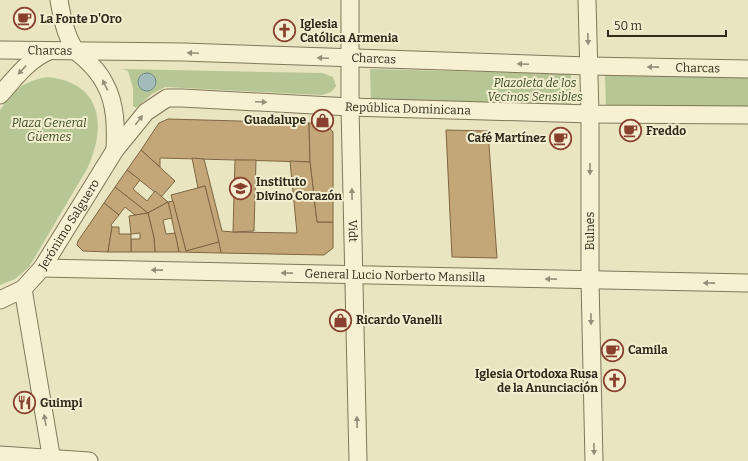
<svg xmlns="http://www.w3.org/2000/svg" width="748" height="461" font-family="Bitter,serif">
  <rect width="100%" height="100%" fill="#e9e5c0"/>
  <g fill="#b7c695">
    <path d="M122,69L322,73L333,77L336,86C333,92 327,94 321,95L165,87L152,94L136,108L133,106V88L128,71Z"/>
    <polygon points="370,69 571,74 571,108 371,102"/>
    <polygon points="605,75 748,77 748,111 606,109"/>
    <path d="M48,77C102,83 107,126 87,169L29,267L15,279L0,285V110C14,90 23,81 48,77Z"/>
  </g>
  <circle fill="#a3bcb9" stroke="#6b8987" cx="147" cy="82" r="9"/>
  <g fill="#c4a779" stroke="#7e6542">
    <polygon points="168,119 309,123 310,162 160,158 160,167 141,150 159,123"/>
    <polygon points="309,123 326,124 333,132 333,196 314,196 310,162"/>
    <polygon points="446,130 488,131 497,258 452,257"/>
    <polygon points="141,150 175,181 161,197 127,170"/>
    <polygon points="192,158 204,159 222,231 233,232 297,233 290,161 310,162 317,222 333,222 333,248 324,255 221,253 205,186 198,188"/>
    <polygon points="235,160 256,160 254,231 233,232"/>
    <polygon points="127,170 140,180 133,189 147,201 155,191 168,202 148,213 115,187"/>
    <polygon points="205,186 219,242 186,251 171,195"/>
    <polygon points="115,187 148,213 135,215 125,207 119,215 104,203"/>
    <polygon points="314,196 333,196 333,222 317,222"/>
    <polygon points="173,201 186,251 219,242 221,253 179,252 168,202"/>
    <polygon points="168,202 172,218 163,220 166,234 175,233 179,252 155,252 154,238 148,213"/>
    <polygon points="104,203 119,215 111,225 112,227 108,252 83,251 77,245 78,241"/>
    <polygon points="148,213 154,238 155,252 131,252 131,239 140,239 140,233 131,234 129,216"/>
    <polygon points="112,227 119,227 119,234 131,234 131,252 108,252"/>
  </g>
  <g fill="none" stroke-linecap="round" stroke-linejoin="round">
    <defs>
      <g id="minor">
        <path d="M59,0C62,17 65,34 75,50C77,53 81,55 84,58C92,65 100,74 105,84C116,104 116,128 115,150"/>
        <path id="s1" d="M350,0V107L358,461"/>
        <polyline points="587,0 590,114 590,280 594,461"/>
        <path id="s2" d="M0,50L183,52L589,66L748,69"/>
        <path d="M0,95C15,78 28,60 49,51"/>
        <path id="s3" d="M42,268L748,283"/>
        <polyline points="23,289 52,461"/>
        <path id="s4" d="M0,300L23,289L42,268L115,150L146,112L167,98H182L350,107L590,114L748,115"/>
        <polyline points="0,455 89,461"/>
      </g>
    </defs>
    <use href="#minor" stroke="#81765a" stroke-width="19"/>
    <use href="#minor" stroke="#f5f1d2" stroke-width="17"/>
  </g>
  <defs><path id="oneway-solid" d="M-6-.8H1V-3.2L6.5 0L1 3.2V.8H-6Z"/></defs>
  <g fill="#948e78">
    <use href="#oneway-solid" transform="translate(588 39) rotate(88)"/>
    <use href="#oneway-solid" transform="translate(193 53) rotate(-178)"/>
    <use href="#oneway-solid" transform="translate(323 58) rotate(-178)"/>
    <use href="#oneway-solid" transform="translate(523 64) rotate(-178)"/>
    <use href="#oneway-solid" transform="translate(653 67) rotate(-179)"/>
    <use href="#oneway-solid" transform="translate(22 70) rotate(133)"/>
    <use href="#oneway-solid" transform="translate(105 85) rotate(-116)"/>
    <use href="#oneway-solid" transform="translate(261 102) rotate(3)"/>
    <use href="#oneway-solid" transform="translate(139 120) rotate(-52)"/>
    <use href="#oneway-solid" transform="translate(590 169) rotate(90)"/>
    <use href="#oneway-solid" transform="translate(352 194) rotate(-91)"/>
    <use href="#oneway-solid" transform="translate(157 270) rotate(-179)"/>
    <use href="#oneway-solid" transform="translate(287 273) rotate(-179)"/>
    <use href="#oneway-solid" transform="translate(551 279) rotate(-179)"/>
    <use href="#oneway-solid" transform="translate(709 283) rotate(-179)"/>
    <use href="#oneway-solid" transform="translate(591 319) rotate(89)"/>
    <use href="#oneway-solid" transform="translate(45 420) rotate(-100)"/>
    <use href="#oneway-solid" transform="translate(357 422) rotate(-91)"/>
    <use href="#oneway-solid" transform="translate(594 449) rotate(89)"/>
  </g>
  <defs>
    <symbol id="cafe-ring" viewBox="-11 -11 22 22"><circle r="9.5" fill="#f2eecf" stroke="#8a402f" stroke-width="1.5"/><path d="M-5.5-4.5H6V0H3Q3 3.5 0 3.5H-2.5Q-5.5 3.5-5.5 0ZM3-3.2v2h1.7v-2ZM-6 4.5H4V6H-6Z" fill="#8a402f"/></symbol>
    <symbol id="church-ring" viewBox="-11 -11 22 22"><circle r="9.5" fill="#f2eecf" stroke="#8a402f" stroke-width="1.5"/><path d="M-1.2-6h2.4v3.5h3.3v2.4h-3.3V6h-2.4V-.1h-3.3v-2.4h3.3Z" fill="#8a402f"/></symbol>
    <symbol id="shop-ring" viewBox="-11 -11 22 22"><circle r="9.5" fill="#f2eecf" stroke="#8a402f" stroke-width="1.5"/><path d="M-5-2.5h2.3a2.7 3.5 0 0 1 5.4 0H5L5.5 6h-11ZM-1.5-2.5h3a1.5 2.3 0 0 0-3 0Z" fill="#8a402f"/></symbol>
    <symbol id="school-ring" viewBox="-11 -11 22 22"><circle r="9.5" fill="#f2eecf" stroke="#8a402f" stroke-width="1.5"/><path d="M0-5L7-2L0 1L-7-2ZM-4 1L0 2.5L4 1V4Q0 6-4 4Z" fill="#8a402f"/></symbol>
    <symbol id="restaurant-ring" viewBox="-11 -11 22 22"><circle r="9.5" fill="#f2eecf" stroke="#8a402f" stroke-width="1.5"/><path d="M-5-6h1v4h1v-4h1v4h1v-4h1v5L-1.5 .5V6h-2V.5L-5-1ZM5-6V6H3V1.5H1.5Q1.5-4 5-6Z" fill="#8a402f"/></symbol>
  </defs>
  <g fill-rule="evenodd">
    <use href="#cafe-ring" x="12" y="6" width="25" height="25"/>
    <use href="#church-ring" x="272" y="18" width="25" height="25"/>
    <use href="#shop-ring" x="310" y="108" width="25" height="25"/>
    <use href="#cafe-ring" x="618" y="118" width="25" height="25"/>
    <use href="#cafe-ring" x="548" y="126" width="25" height="25"/>
    <use href="#school-ring" x="228" y="176" width="25" height="25"/>
    <use href="#shop-ring" x="328" y="308" width="25" height="25"/>
    <use href="#cafe-ring" x="600" y="338" width="25" height="25"/>
    <use href="#church-ring" x="602" y="368" width="25" height="25"/>
    <use href="#restaurant-ring" x="12" y="390" width="25" height="25"/>
  </g>
  <g text-anchor="middle" dominant-baseline="central" stroke-width="4" stroke-linejoin="round" paint-order="stroke">
    <g font-size="12" font-weight="bold" fill="#322b1d" stroke="#f2eecf" text-anchor="start">
      <text x="40" y="19">La Fonte D'Oro</text>
      <text x="300" y="24">Iglesia<tspan x="300" dy="14">Católica Armenia</tspan></text>
      <text x="306" y="120" text-anchor="end">Guadalupe</text>
      <text x="646" y="131">Freddo</text>
      <text x="546" y="138" text-anchor="end">Café Martínez</text>
      <text x="256" y="182">Instituto<tspan x="256" dy="14">Divino Corazón</tspan></text>
      <text x="356" y="320">Ricardo Vanelli</text>
      <text x="628" y="350">Camila</text>
      <text x="598" y="374" text-anchor="end">Iglesia Ortodoxa Rusa<tspan x="598" dy="14">de la Anunciación</tspan></text>
      <text x="40" y="403">Guimpi</text>
    </g>
    <g font-size="12" fill="#322b1d" stroke="#f2eecf">
      <text stroke="none"><textPath href="#s2" startOffset="50">Charcas</textPath></text>
      <text stroke="none"><textPath href="#s2" startOffset="374">Charcas</textPath></text>
      <text stroke="none"><textPath href="#s2" startOffset="698">Charcas</textPath></text>
      <text stroke="none"><textPath href="#s4" startOffset="508">República Dominicana</textPath></text>
      <text stroke="none"><textPath href="#s4" startOffset="105">Jerónimo Salguero</textPath></text>
      <text stroke="none"><textPath href="#s1" startOffset="231">Vidt</textPath></text>
      <text transform="translate(590 231) rotate(-90)">Bulnes</text>
      <text stroke="none"><textPath href="#s3" startOffset="353">General Lucio Norberto Mansilla</textPath></text>
    </g>
    <g font-size="12" font-style="italic" fill="#3b4c25" stroke="#f2eecf">
      <text x="535" y="83">Plazoleta de los<tspan x="535" dy="14">Vecinos Sensibles</tspan></text>
      <text x="49" y="123">Plaza General<tspan x="49" dy="14">Güemes</tspan></text>
    </g>
  </g>
  <path d="M608 30v6h118v-6" fill="none" stroke="#322b1d" stroke-width="2"/>
  <text x="614" y="30" font-size="12" fill="#322b1d" stroke="#f2eecf" stroke-width="3" paint-order="stroke">50 m</text>
</svg>
